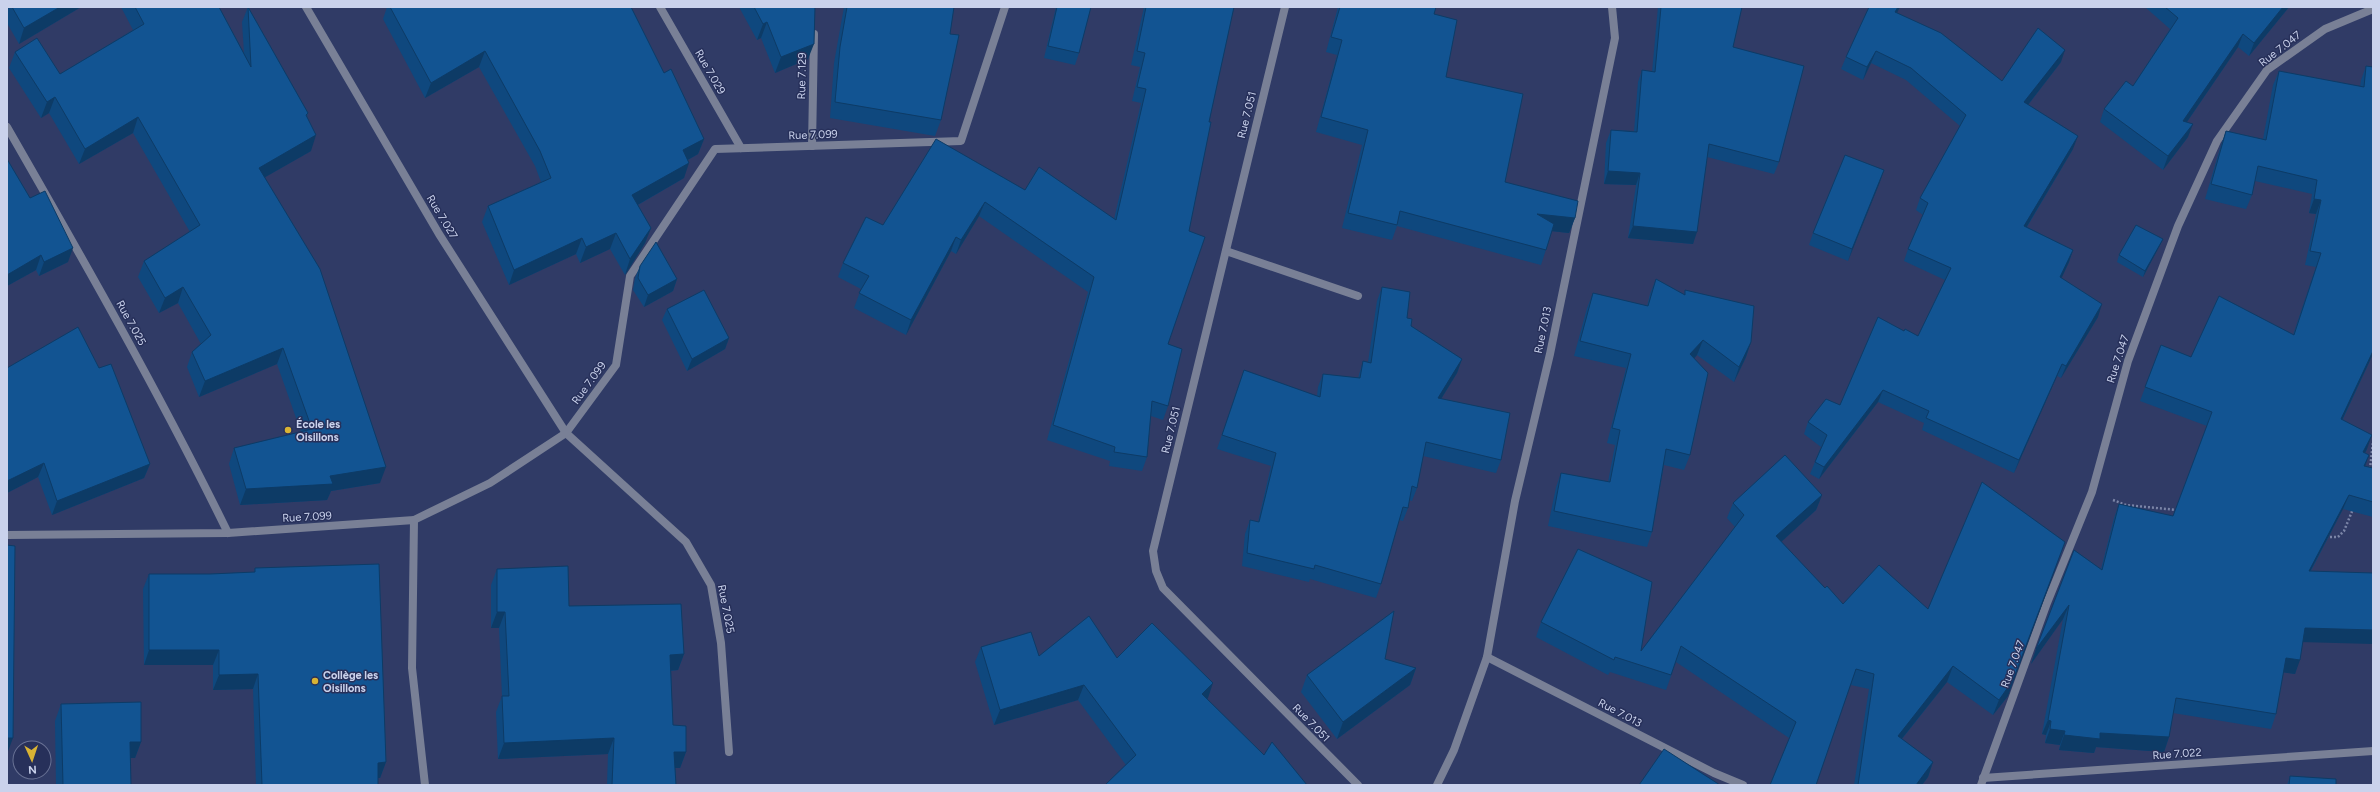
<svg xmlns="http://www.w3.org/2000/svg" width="2380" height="792" font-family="Figtree,sans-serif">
  <rect width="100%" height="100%" fill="#303b66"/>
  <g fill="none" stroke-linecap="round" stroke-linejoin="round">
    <g stroke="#7b85a7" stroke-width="2.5" stroke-dasharray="2 2" stroke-linecap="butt">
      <polyline points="2370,469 2373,442"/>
      <polyline points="2113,500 2126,505 2177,510"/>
      <polyline points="2326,537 2338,537 2344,531 2353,509"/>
    </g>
    <polyline stroke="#798096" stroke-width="8" points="1226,251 1358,296"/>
    <g stroke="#798096" stroke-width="8">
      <polyline points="306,7 439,234 566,433 686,542 711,585 721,643 729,752"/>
      <polyline points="660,7 741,148"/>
      <polyline points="1285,7 1153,551 1156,571 1163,588 1358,785"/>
      <path d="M7,127C84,261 160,394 228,533"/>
      <polyline points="812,146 814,34"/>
      <polyline points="414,520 412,668 425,785"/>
      <polyline points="7,535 228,533 414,520 490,483 566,433 616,365 630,276 715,149 961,141 1005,7"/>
      <polyline points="1487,657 1714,773 1743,785"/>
      <polyline points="1983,778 2373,751"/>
      <polyline points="1437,785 1454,750 1487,657 1515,501 1550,354 1615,38 1612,7"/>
      <polyline points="1981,785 2047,603 2092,492 2128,361 2178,226 2217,141 2267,70 2325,29 2373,9"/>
    </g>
  </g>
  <g fill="#0f487e">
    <polygon points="7,7 81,7 19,44 7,23"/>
    <polygon points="121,7 219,7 244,53 242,22 248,7 308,113 307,117 311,151 265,177 380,483 331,491 327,500 240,505 229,464 234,448 301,432 277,364 199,397 187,367 192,352 201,344 178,303 159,313 138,277 144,261 190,232 133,133 79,164 49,113 41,118 9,68 15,52 60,74 133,30"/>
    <polygon points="387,7 631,7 664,73 704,139 698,154 688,160 684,178 638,205 651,228 645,243 625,275 610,249 580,263 576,254 509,285 482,222 488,206 541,182 535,166 479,67 425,98 383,19"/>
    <polygon points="739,7 815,7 808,59 775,73 761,38 757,40"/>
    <polygon points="844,7 954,7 950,34 941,120 935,136 830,118 834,63"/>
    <polygon points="1056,7 1091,7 1079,53 1075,65 1044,58"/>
    <polygon points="1144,7 1234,7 1209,122 1168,344 1168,406 1163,420 1151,416 1147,457 1142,471 1109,466 1110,461 1047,440 1088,292 979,216 956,254 951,251 906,335 854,308 861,289 838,277 843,263 883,225 1025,190 1114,219 1141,103 1132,101 1140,67 1131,65"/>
    <polygon points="1338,7 1436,7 1434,14 1446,77 1505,182 1575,218 1569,233 1552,231 1541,265 1397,226 1392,240 1342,228 1362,145 1316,132 1337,55 1326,52"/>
    <polygon points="1658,7 1742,7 1733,47 1779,162 1774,174 1707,157 1693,244 1628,238 1636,185 1604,184 1606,143 1611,130 1634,131 1638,82 1642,70 1652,72"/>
    <polygon points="2145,7 2289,7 2249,56 2238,47 2187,122 2188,137 2163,170 2100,122 2104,109 2133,86 2170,29"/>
    <polygon points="1897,13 2002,81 2061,62 2028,105 2073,149 2027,227 2073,250 2069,262 2061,278 2098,317 2061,378 2057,376 2014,473 1922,430 1924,423 1878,402 1819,479 1810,474 1821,447 1804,434 1808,422 1840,405 1904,331 1918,336 1945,280 1904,261 1908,249 1923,215 1916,210 1920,198 1960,126 1906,80 1871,63 1863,80 1841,69 1846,57"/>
    <polygon points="2366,66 2373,67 2373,354 2343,419 2367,449 2365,453 2369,455 2365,466 2373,468 2373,517 2343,509 2311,571 2303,642 2295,674 2283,672 2276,714 2271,729 2173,713 2169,737 2164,752 2096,747 2094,753 2059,750 2060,745 2045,743 2046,735 2042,734 2063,619 2031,664 2074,550 2101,569 2114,518 2119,504 2173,516 2207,426 2140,401 2161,345 2191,357 2293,335 2316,267 2305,265 2316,214 2309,213 2312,194 2255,181 2252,195 2246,209 2205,199 2221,145 2226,131 2263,139 2273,85 2279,71 2360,87 2361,80"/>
    <polygon points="7,159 30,198 68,262 39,276 36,270 7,286"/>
    <polygon points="1884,170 1848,261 1809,245 1813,233"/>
    <polygon points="2163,239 2160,245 2143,277 2117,262 2119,255"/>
    <polygon points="640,266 677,279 673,291 644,307 633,290 635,278"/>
    <polygon points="1656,279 1684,295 1685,290 1751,342 1746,357 1734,382 1697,355 1694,358 1690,455 1684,470 1664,465 1652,532 1647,547 1548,526 1556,487 1561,473 1608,482 1615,445 1607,443 1626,368 1574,356 1587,308 1593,293 1647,306 1650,294"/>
    <polygon points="1382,287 1407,318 1411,326 1462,359 1457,373 1441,399 1501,460 1496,473 1423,456 1417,488 1412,501 1409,500 1408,508 1403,521 1399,520 1381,584 1376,598 1310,579 1309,582 1242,566 1245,534 1250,520 1258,522 1271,466 1217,449 1244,370 1317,396 1318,387 1323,374 1358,378 1363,361 1368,362 1377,301"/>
    <polygon points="667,309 729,338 725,349 687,371 662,320"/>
    <polygon points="99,368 150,464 144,478 52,515 38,477 7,493"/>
    <polygon points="1822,495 1816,510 1781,542 1825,588 1843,604 2008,696 1993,715 1947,682 1902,739 1933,762 1928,777 1922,785 1854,785 1869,689 1851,685 1789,738 1676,662 1666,690 1610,672 1608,675 1536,637 1541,622 1641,651 1735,527 1727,518 1733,503"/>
    <polygon points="255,568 386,762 380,778 378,778 378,785 256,785 253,689 213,690 213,665 144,665 143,589 149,574 210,574 254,572"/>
    <polygon points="497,569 569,606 684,654 678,670 671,671 673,725 686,752 680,768 675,768 676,785 607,785 608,754 498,759 496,712 502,696 499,628 491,628 491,585"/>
    <polygon points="981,647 1039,656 1117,658 1208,698 1207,699 1264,755 1307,785 1126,765 1078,700 994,725 975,662"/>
    <polygon points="1416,668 1410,685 1337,739 1301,692 1307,675"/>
    <polygon points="61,704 141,742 135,758 130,758 131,785 56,785 55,721"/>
    <polygon points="2290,776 2289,785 2287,785"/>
  </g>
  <g fill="#0d3b66">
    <polygon points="60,7 81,7 19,44 24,28"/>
    <polygon points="1898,7 1900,7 1891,25 1895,12"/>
    <polygon points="2283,7 2289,7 2249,56 2254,43"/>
    <polygon points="767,22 761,38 757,40 763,24"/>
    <polygon points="2243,34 2238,47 2178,135 2183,121"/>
    <polygon points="814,44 808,59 775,73 781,57"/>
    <polygon points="2065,50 2061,62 2020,115 2024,102"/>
    <polygon points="485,51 479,67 425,98 431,83"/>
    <polygon points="1876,51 1871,63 1863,80 1867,67"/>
    <polygon points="55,97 49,113 41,118 47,102"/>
    <polygon points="138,117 133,133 79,164 85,149"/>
    <polygon points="2193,124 2188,137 2163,170 2168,156"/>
    <polygon points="316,135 311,151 253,184 259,168"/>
    <polygon points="2078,136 2073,149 2020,238 2024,226"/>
    <polygon points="704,139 698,154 677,166 683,150"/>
    <polygon points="689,163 684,178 627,211 632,195"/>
    <polygon points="1884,170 1880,182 1848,261 1852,249"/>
    <polygon points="1608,171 1640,173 1636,185 1604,184"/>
    <polygon points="2314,199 2321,200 2316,214 2309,213"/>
    <polygon points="985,202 979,216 956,254 961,240"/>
    <polygon points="1537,214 1575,218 1569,233 1532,229"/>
    <polygon points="1633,226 1697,232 1693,244 1628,238"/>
    <polygon points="651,228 645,243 625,275 630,259"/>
    <polygon points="616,233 610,249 580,263 586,247"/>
    <polygon points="956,237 951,251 906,335 911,320"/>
    <polygon points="582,238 576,254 509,285 514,270"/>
    <polygon points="2163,239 2160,245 2143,277 2145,271"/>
    <polygon points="73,248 68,262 39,276 44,262"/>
    <polygon points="2073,250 2069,262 2056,290 2060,277"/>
    <polygon points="41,255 36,270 7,286 7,275"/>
    <polygon points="677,279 673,291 644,307 648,295"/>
    <polygon points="183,287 178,303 159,313 165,298"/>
    <polygon points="2102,304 2098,317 2061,378 2066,366"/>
    <polygon points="729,338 725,349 687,371 692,359"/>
    <polygon points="1703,340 1697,355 1685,369 1690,354"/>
    <polygon points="1751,342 1746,357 1734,382 1739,367"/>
    <polygon points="283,348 277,364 199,397 205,381"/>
    <polygon points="2373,351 2373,354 2336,433 2341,419"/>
    <polygon points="1462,359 1457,373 1433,412 1438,398"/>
    <polygon points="2062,364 2057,376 2014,473 2019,460"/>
    <polygon points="1883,390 1878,402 1819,479 1824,467"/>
    <polygon points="2372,435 2367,449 2358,466 2363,452"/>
    <polygon points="2369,455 2364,469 2364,466"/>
    <polygon points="44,463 38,477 7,493 7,481"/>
    <polygon points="150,464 144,478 52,515 57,501"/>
    <polygon points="386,467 380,483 331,491 327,500 240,505 246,489"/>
    <polygon points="1822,495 1816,510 1770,552 1776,536"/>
    <polygon points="2349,495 2343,509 2303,585 2309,571"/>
    <polygon points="2060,557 2008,696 1993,715 1999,700"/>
    <polygon points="2069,605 2063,619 2031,664 2036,649"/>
    <polygon points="497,612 505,612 499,628 491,628"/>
    <polygon points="2305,628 2373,630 2373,644 2300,642"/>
    <polygon points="149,650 219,650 213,665 144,665"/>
    <polygon points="684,654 678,670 664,671 670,655"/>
    <polygon points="2286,658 2300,660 2295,674 2280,672"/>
    <polygon points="1953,666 1947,682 1892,751 1898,736"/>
    <polygon points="1416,668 1410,685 1337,739 1343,722"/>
    <polygon points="258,674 253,689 213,690 219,675"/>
    <polygon points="1213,683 1208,698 1197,709 1202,694"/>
    <polygon points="1084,685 1078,700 994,725 1000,710"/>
    <polygon points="2048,720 2051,721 2046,735 2042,734"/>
    <polygon points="2050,729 2065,731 2060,745 2045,743"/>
    <polygon points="2100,733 2169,737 2164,752 2096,747 2094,753 2059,750 2064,735"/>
    <polygon points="7,738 13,738 7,754"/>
    <polygon points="614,738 608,754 498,759 504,743"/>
    <polygon points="130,742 141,742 135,758 124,758"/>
    <polygon points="674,752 686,752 680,768 668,768"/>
    <polygon points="386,762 380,778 372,778 378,763"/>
    <polygon points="1933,762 1928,777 1922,785 1916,785"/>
  </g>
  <g fill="#125492" stroke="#0d3b66">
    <polygon points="12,7 60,7 24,28"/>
    <polygon points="135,7 219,7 251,67 248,7 308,113 306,115 316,135 259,168 320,269 386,467 330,476 333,484 246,489 234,448 312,429 283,348 205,381 192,352 211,335 183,287 165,298 144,261 200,225 138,117 85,149 55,97 47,102 15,52 37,38 60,74 144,24"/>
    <polygon points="390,7 631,7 664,73 671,69 704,139 683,150 689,163 632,195 651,228 630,259 616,233 586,247 582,238 514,270 488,206 551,178 540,151 485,51 431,83"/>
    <polygon points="754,7 815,7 814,44 781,57 767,22 763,24"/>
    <polygon points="847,7 954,7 950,34 959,35 941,120 835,102 840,47"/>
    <polygon points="1057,7 1091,7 1079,53 1048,46"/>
    <polygon points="1146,7 1234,7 1209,122 1211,122 1189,231 1205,237 1168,344 1182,349 1168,406 1152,401 1147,457 1114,452 1115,447 1053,425 1094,277 985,202 961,240 956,237 911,320 859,293 869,276 843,263 866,217 883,225 936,139 1025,190 1039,167 1116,220 1146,89 1137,87 1145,53 1137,51"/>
    <polygon points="1340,7 1436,7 1434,14 1457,20 1446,77 1523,94 1505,182 1578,201 1575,218 1537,214 1554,224 1546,250 1400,211 1397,225 1348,213 1368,130 1321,117 1342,40 1331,37"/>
    <polygon points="1661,7 1742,7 1733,47 1804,66 1779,162 1709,144 1697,232 1633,226 1640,173 1608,171 1611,130 1637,132 1642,70 1655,72"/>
    <polygon points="1869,7 1898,7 1895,12 1941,33 2002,81 2038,28 2065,50 2024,102 2078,136 2024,226 2073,250 2060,277 2102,304 2066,366 2062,364 2019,460 1926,418 1929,411 1883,390 1824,467 1815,462 1827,435 1808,422 1826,399 1840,405 1878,317 1904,331 1905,329 1918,336 1951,268 1908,249 1928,203 1920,198 1966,115 1911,68 1876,51 1867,67 1846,57"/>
    <polygon points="2165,7 2283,7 2254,43 2243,34 2183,121 2193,124 2168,156 2104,109 2126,81 2133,86 2178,18"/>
    <polygon points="2366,66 2373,67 2373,351 2341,419 2372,435 2363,452 2369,455 2364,466 2373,468 2373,502 2349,495 2309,571 2373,573 2373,630 2305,628 2300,660 2286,658 2276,714 2176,698 2169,737 2100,733 2100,739 2064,735 2065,731 2050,729 2051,721 2048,720 2069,605 2036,649 2074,550 2102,570 2119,504 2173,516 2212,412 2145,387 2161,345 2191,357 2219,296 2294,335 2321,253 2310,251 2321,200 2314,199 2317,180 2258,166 2252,195 2211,184 2226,131 2266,140 2279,71 2364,87"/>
    <polygon points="1845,155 1884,170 1852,249 1813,233"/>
    <polygon points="7,159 30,198 45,191 73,248 44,262 41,255 7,275"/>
    <polygon points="2136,225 2163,239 2145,271 2119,255"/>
    <polygon points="656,242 677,279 648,295 638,278 640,266"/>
    <polygon points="1656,279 1685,295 1685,290 1754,306 1751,342 1739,367 1703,340 1690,354 1708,373 1690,455 1666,449 1652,532 1554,511 1561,473 1610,482 1620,430 1612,428 1631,354 1580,341 1593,293 1648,306"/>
    <polygon points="1382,287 1410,292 1407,318 1412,319 1411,326 1462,359 1438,398 1510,413 1501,460 1426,442 1417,488 1412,486 1408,508 1403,507 1381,584 1315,565 1314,569 1247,553 1250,520 1259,522 1276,453 1222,435 1244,370 1320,397 1323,374 1360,378 1363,361 1371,363"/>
    <polygon points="704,290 729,338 692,359 667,309"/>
    <polygon points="78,327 99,368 111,364 150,464 57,501 44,463 7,481 7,368"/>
    <polygon points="1785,455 1822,495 1776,536 1825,588 1827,586 1843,604 1879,565 1928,609 1982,482 2065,542 2013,680 1999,700 1953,666 1898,736 1933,762 1916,785 1858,785 1874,674 1856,669 1816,785 1770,785 1796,722 1681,646 1671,675 1615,657 1614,660 1541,622 1578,549 1652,582 1641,651 1744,515 1733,503"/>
    <polygon points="7,545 15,546 13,738 7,738"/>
    <polygon points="379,564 386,762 378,763 378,785 262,785 258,674 219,675 219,650 149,650 149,574 210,574 255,572 255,568"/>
    <polygon points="568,566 569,606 681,604 684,654 670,655 673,725 686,726 686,752 674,752 676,785 612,785 614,738 504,743 502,696 509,696 505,612 497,612 497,569"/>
    <polygon points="1394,611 1385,659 1416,668 1343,722 1307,675"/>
    <polygon points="1089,616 1117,658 1152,623 1213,683 1202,694 1264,755 1272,742 1307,785 1105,785 1136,755 1084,685 1000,710 981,647 1031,632 1039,656"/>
    <polygon points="141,702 141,742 130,742 131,785 63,785 61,704"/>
    <polygon points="1664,749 1720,785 1639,785"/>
    <polygon points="2290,776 2336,779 2336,785 2289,785"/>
  </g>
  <g fill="#d9b334" stroke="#27305a" stroke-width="1.5">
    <circle cx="288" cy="430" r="4"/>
    <circle cx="315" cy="681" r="4"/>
  </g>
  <g text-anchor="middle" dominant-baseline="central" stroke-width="3" stroke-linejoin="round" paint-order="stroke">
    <g font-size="11" fill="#cad2ec" stroke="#27305a">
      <text transform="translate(2280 49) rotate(-38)">Rue 7.047</text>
      <text transform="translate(710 72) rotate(60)">Rue 7.029</text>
      <text transform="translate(802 76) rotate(-89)">Rue 7.129</text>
      <text transform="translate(1247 115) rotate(-76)">Rue 7.051</text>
      <text transform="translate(813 135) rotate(-2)">Rue 7.099</text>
      <text transform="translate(442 217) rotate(59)">Rue 7.027</text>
      <text transform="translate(131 323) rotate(61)">Rue 7.025</text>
      <text transform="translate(1543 330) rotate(-78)">Rue 7.013</text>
      <text transform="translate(2118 359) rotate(-72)">Rue 7.047</text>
      <text transform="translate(589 383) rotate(-54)">Rue 7.099</text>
      <text transform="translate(1171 430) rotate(-76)">Rue 7.051</text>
      <text transform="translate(307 517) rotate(-3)">Rue 7.099</text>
      <text transform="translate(726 609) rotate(79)">Rue 7.025</text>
      <text transform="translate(2013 664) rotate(-70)">Rue 7.047</text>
      <text transform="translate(1620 713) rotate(28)">Rue 7.013</text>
      <text transform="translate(1311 723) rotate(46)">Rue 7.051</text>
      <text transform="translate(2177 754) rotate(-4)">Rue 7.022</text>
    </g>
    <g font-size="11" font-weight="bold" fill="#cad2ec" stroke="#27305a" text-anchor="start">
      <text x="296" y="424">École les<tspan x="296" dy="13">Oisillons</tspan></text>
      <text x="323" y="675">Collège les<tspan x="323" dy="13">Oisillons</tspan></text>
    </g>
  </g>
  <rect width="2380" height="792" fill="none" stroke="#cad2ec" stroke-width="16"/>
  <g transform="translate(32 760) rotate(177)"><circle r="19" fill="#27305a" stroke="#687194"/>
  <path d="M0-3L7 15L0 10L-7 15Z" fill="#d9b334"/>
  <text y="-6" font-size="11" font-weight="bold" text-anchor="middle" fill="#cad2ec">N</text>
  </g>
</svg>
